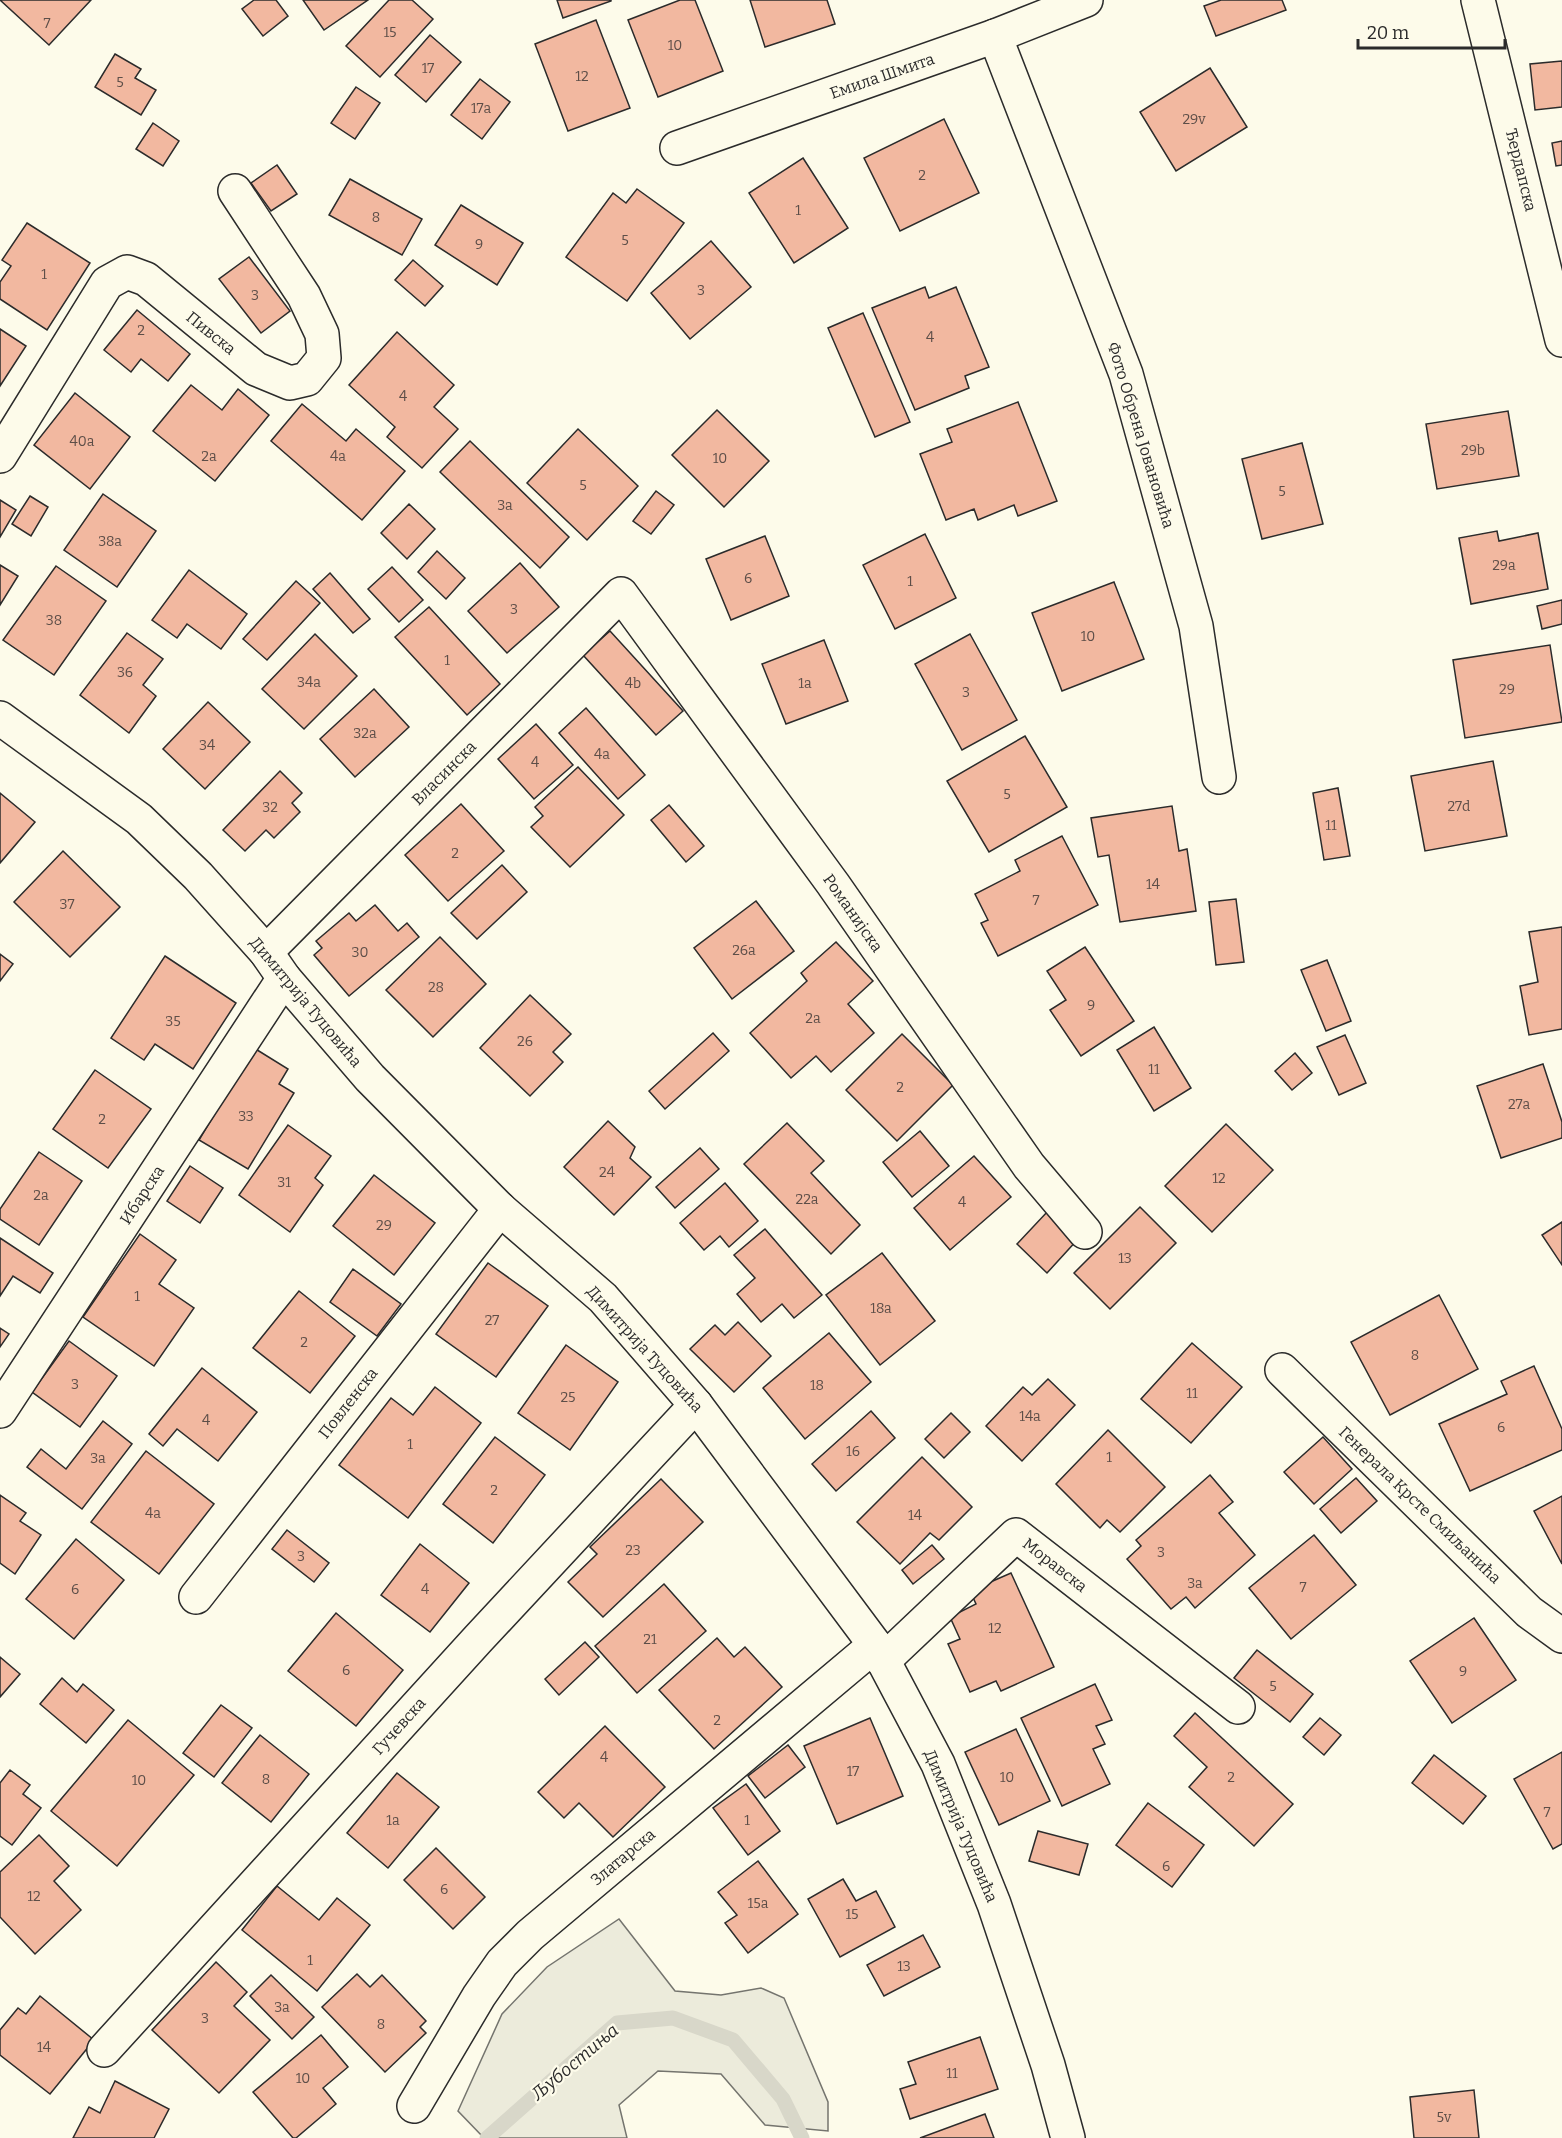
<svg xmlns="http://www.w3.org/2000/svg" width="1562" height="2138" font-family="Bitter,serif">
  <rect width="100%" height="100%" fill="#fdfbea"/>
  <polygon fill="#ecebdb" stroke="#74746e" stroke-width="1.5" points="619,1919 675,1991 721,1995 761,1988 784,1998 828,2102 828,2131 765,2125 721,2074 658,2071 619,2105 627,2138 484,2138 458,2111 502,2014 547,1967"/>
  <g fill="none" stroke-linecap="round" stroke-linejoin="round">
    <polyline stroke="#d8d7c9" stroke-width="15" points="487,2138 617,2023 673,2018 733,2040 783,2099 802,2138"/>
  </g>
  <g fill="#f2b8a0" stroke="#2b2b2b" stroke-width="1.5">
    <polygon points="0,0 91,0 49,45"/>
    <polygon points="254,0 276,0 288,16 263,36 242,9"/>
    <polygon points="303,0 368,0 324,30"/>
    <polygon points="389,0 412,0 433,19 380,77 346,46"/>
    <polygon points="557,0 611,0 611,1 563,18"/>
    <polygon points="680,0 695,0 723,71 658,97 628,20"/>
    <polygon points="750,0 827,0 835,24 765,47"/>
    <polygon points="1221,0 1282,0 1286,10 1216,36 1204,6"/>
    <polygon points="596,20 630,108 568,131 535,44"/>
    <polygon points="430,35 461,62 426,102 395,75"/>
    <polygon points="115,54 141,69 135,78 156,90 141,115 95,87"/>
    <polygon points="1562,61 1562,107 1535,110 1530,64"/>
    <polygon points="1210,68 1247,127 1176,171 1140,112"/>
    <polygon points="480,79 510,102 482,139 451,115"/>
    <polygon points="356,87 380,103 355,139 331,123"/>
    <polygon points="944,119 979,193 900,231 864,158"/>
    <polygon points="153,123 179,141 163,166 136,149"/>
    <polygon points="1562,141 1562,165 1556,166 1552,143"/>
    <polygon points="803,158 848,228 794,263 749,193"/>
    <polygon points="277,165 297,194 271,211 251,183"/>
    <polygon points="350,179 422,219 402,255 329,215"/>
    <polygon points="637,189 684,223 627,301 566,257 613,193 626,203"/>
    <polygon points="461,205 523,243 497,285 435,245"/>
    <polygon points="27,223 90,263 47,330 0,299 0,282 11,266 2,260"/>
    <polygon points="711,241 751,287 690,339 651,293"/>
    <polygon points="249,257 290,311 261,333 219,279"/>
    <polygon points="413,260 443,286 425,306 395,280"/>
    <polygon points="925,287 929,298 956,287 989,367 965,376 969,388 915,410 872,308"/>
    <polygon points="137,310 190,354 168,381 141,359 131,372 104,350"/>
    <polygon points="863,313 910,422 875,437 828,328"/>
    <polygon points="0,329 26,346 0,386"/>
    <polygon points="397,332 454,385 434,407 458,429 422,468 387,437 395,427 349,385"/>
    <polygon points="191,385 222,410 238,389 269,415 215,481 153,431"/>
    <polygon points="75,393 130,437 90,489 34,445"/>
    <polygon points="1018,402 1057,501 1018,516 1014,505 978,520 974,509 946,520 920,454 952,442 947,429"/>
    <polygon points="302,404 346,441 356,429 405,471 362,520 271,441"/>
    <polygon points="717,410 769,461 724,507 672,455"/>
    <polygon points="1508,411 1519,476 1437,489 1426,424"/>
    <polygon points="578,429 638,486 587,540 527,483"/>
    <polygon points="470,441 569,537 540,568 440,472"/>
    <polygon points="1302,443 1323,524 1262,539 1242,459"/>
    <polygon points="656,491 674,505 651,534 633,521"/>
    <polygon points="103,494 156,531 117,587 64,550"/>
    <polygon points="30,496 48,507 31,536 12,524"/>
    <polygon points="0,500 16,510 0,537"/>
    <polygon points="409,504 435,529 407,559 381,533"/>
    <polygon points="1497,531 1499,541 1538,533 1548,589 1471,604 1459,538"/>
    <polygon points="925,534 956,598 895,629 863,565"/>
    <polygon points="765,536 789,596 731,620 706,559"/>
    <polygon points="437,551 465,578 446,599 418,572"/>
    <polygon points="520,563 559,607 507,653 468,611"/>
    <polygon points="0,565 18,576 0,605"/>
    <polygon points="56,566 106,601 54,675 3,640"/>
    <polygon points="392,567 423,600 399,622 368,589"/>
    <polygon points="189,570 247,614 221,649 187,624 177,638 152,620"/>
    <polygon points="330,573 370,619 353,633 313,589"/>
    <polygon points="296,581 320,603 267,660 243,639"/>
    <polygon points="1114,582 1144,659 1062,691 1032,613"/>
    <polygon points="1562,600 1562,624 1542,629 1537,606"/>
    <polygon points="429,607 500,684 467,715 395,637"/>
    <polygon points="610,631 683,711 656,735 583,655"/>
    <polygon points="127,633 163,659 143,685 156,696 129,733 80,695"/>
    <polygon points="315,634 357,676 304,729 262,689"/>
    <polygon points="970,634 1017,720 962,750 915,664"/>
    <polygon points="824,640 848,701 786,724 762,664"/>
    <polygon points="1550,645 1562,722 1465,738 1453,660"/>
    <polygon points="374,689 409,727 355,777 320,739"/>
    <polygon points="208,702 250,742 205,789 163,749"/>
    <polygon points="586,708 645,775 618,799 559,733"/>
    <polygon points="536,724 573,765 534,799 498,759"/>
    <polygon points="1025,736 1067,807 989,852 947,781"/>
    <polygon points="1493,761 1507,836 1425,851 1411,776"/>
    <polygon points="578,767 624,815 570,867 531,827 543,816 535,807"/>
    <polygon points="280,771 302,793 292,803 300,812 274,838 266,830 245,851 223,830"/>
    <polygon points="1338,788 1350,856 1324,860 1313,793"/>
    <polygon points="0,793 35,822 0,863"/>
    <polygon points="461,804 504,851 448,901 405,855"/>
    <polygon points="669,805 704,846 686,862 651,820"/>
    <polygon points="1172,806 1179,851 1187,849 1196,911 1120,922 1109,855 1098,857 1091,818"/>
    <polygon points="1062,836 1098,905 998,956 981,923 988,920 975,894 1020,871 1015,860"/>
    <polygon points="63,851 120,907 70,957 14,902"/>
    <polygon points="502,865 527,892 477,939 451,913"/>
    <polygon points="1236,899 1244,962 1216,965 1209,902"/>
    <polygon points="756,901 794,951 732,999 694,948"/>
    <polygon points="375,905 398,931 407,923 419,937 349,996 314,955 322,948 316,941 349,913 356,921"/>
    <polygon points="1562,927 1562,1029 1529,1035 1520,986 1538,982 1529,932"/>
    <polygon points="440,937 486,984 433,1037 386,990"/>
    <polygon points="836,942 873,981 848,1004 874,1033 831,1072 816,1056 791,1078 750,1033 807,981 801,973"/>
    <polygon points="1085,947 1134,1021 1081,1056 1050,1010 1066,1000 1047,971"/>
    <polygon points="0,954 13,964 0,981"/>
    <polygon points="165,956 236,1003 193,1069 155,1044 144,1060 111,1038"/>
    <polygon points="1327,960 1351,1021 1326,1031 1301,970"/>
    <polygon points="530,995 571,1034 553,1052 563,1062 530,1096 480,1048"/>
    <polygon points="1154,1027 1191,1088 1154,1111 1117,1050"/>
    <polygon points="713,1033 729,1051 665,1109 649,1091"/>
    <polygon points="902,1034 953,1085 897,1141 846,1090"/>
    <polygon points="1345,1035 1366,1083 1339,1095 1317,1047"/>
    <polygon points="254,1048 288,1069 279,1084 294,1093 248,1169 199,1140"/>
    <polygon points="1295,1053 1312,1073 1292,1090 1275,1071"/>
    <polygon points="1543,1064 1562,1122 1562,1138 1501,1158 1477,1086"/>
    <polygon points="95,1070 151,1109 108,1168 53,1129"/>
    <polygon points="608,1121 635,1147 630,1158 651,1177 614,1215 564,1167"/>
    <polygon points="787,1123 824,1161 811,1173 860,1225 831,1254 744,1164"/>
    <polygon points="1226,1124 1273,1170 1212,1232 1165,1186"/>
    <polygon points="288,1125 331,1156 315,1178 323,1185 290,1232 239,1195"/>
    <polygon points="920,1131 949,1166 912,1197 883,1162"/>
    <polygon points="700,1148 719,1169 675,1208 656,1187"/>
    <polygon points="39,1152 82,1181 39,1245 0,1219 0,1209"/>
    <polygon points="974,1156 1011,1197 950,1250 914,1208"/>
    <polygon points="190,1166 223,1188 200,1223 167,1201"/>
    <polygon points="374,1175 435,1223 394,1275 333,1226"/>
    <polygon points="725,1183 758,1221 729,1247 720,1236 704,1250 680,1223"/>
    <polygon points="1140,1207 1176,1243 1110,1309 1074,1273"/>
    <polygon points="1048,1211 1078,1239 1047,1273 1017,1244"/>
    <polygon points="1562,1222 1562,1265 1542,1235"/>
    <polygon points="765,1229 822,1295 794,1318 782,1304 761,1322 737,1294 755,1278 734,1255"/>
    <polygon points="140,1234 176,1260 159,1284 194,1308 154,1366 83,1317"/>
    <polygon points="0,1238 53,1273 40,1293 13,1276 0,1296"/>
    <polygon points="882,1253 935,1321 880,1365 826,1295"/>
    <polygon points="488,1263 548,1306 496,1377 436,1334"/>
    <polygon points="353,1269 401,1304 377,1336 330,1302"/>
    <polygon points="299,1291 355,1336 310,1393 253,1348"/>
    <polygon points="1439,1295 1478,1369 1390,1415 1351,1342"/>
    <polygon points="738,1322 771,1356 734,1392 690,1349 715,1325 725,1335"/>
    <polygon points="0,1328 9,1334 0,1347"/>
    <polygon points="829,1333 871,1382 805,1439 763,1388"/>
    <polygon points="69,1341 117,1376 80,1427 32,1392"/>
    <polygon points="1192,1343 1242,1387 1191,1443 1141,1399"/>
    <polygon points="566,1345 618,1382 570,1450 518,1413"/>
    <polygon points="1534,1366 1562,1429 1562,1450 1470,1491 1439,1424 1507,1394 1501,1381"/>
    <polygon points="202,1368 257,1412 218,1461 177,1429 163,1446 149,1434"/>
    <polygon points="1048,1379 1075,1405 1022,1461 986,1426 1023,1387 1032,1395"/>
    <polygon points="435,1387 481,1423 408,1518 339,1465 391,1398 413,1415"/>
    <polygon points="871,1411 895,1438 836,1491 812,1464"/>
    <polygon points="951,1413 970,1432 944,1458 925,1439"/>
    <polygon points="103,1421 132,1444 82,1509 27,1467 41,1449 66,1469"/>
    <polygon points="1108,1430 1165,1487 1120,1532 1107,1520 1100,1528 1056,1484"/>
    <polygon points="495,1437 545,1475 493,1543 443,1504"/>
    <polygon points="1323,1437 1352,1469 1314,1504 1284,1472"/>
    <polygon points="146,1451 214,1504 159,1574 91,1522"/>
    <polygon points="922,1457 972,1507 939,1540 930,1533 900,1564 857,1522"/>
    <polygon points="1210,1475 1233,1502 1219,1513 1255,1555 1195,1608 1186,1597 1171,1609 1127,1559 1141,1546 1136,1540"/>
    <polygon points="1356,1478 1377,1501 1341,1533 1320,1509"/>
    <polygon points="661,1479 703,1522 603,1617 568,1582 597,1554 590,1547"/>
    <polygon points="0,1495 26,1513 20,1521 41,1535 15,1574 0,1563"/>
    <polygon points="1562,1496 1562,1564 1534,1511"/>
    <polygon points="287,1530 329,1563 314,1582 272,1549"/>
    <polygon points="1314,1535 1356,1585 1291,1639 1249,1588"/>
    <polygon points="76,1539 124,1580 74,1639 26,1599"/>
    <polygon points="420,1544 469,1583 430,1632 381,1595"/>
    <polygon points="932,1545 944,1559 913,1584 902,1570"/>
    <polygon points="1011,1573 1054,1667 1001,1691 996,1681 970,1692 948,1644 960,1639 950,1617 976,1604 970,1591"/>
    <polygon points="664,1584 706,1631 637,1693 595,1646"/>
    <polygon points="336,1613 403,1670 356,1726 288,1671"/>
    <polygon points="1474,1618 1516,1680 1452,1723 1410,1661"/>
    <polygon points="717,1638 734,1657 745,1647 782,1687 714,1749 659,1690"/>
    <polygon points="585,1642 599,1657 559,1695 545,1679"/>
    <polygon points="1257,1650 1313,1694 1290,1722 1234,1678"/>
    <polygon points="0,1657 20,1674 0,1697"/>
    <polygon points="62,1678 77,1692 83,1684 114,1710 86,1743 40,1704"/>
    <polygon points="1095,1684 1112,1720 1096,1726 1105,1744 1093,1749 1110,1784 1062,1806 1021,1718"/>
    <polygon points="221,1705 252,1728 214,1777 183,1753"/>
    <polygon points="1195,1713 1293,1804 1254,1846 1189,1787 1207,1767 1174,1736"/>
    <polygon points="870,1718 903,1796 837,1824 804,1746"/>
    <polygon points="1320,1718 1341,1735 1324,1755 1303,1737"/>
    <polygon points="128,1720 194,1775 117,1866 51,1811"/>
    <polygon points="605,1726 665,1787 613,1837 579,1803 564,1818 538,1792"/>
    <polygon points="1016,1729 1050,1801 999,1825 965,1752"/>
    <polygon points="260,1735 309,1774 271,1822 222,1783"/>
    <polygon points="788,1745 805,1767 765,1798 748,1776"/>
    <polygon points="1562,1752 1562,1844 1553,1849 1514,1779"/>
    <polygon points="1434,1755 1486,1796 1463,1824 1412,1783"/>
    <polygon points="10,1770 30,1785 23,1794 41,1808 12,1845 0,1836 0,1783"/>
    <polygon points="397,1773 439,1807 388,1868 347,1833"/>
    <polygon points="746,1784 780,1831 748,1855 713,1808"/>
    <polygon points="1148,1803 1204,1845 1172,1887 1116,1845"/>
    <polygon points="1038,1831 1088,1844 1079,1875 1029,1861"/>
    <polygon points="39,1835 69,1866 54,1881 81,1910 35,1954 0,1917 0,1872"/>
    <polygon points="436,1848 485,1897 453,1929 404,1880"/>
    <polygon points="758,1861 798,1914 748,1953 725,1923 737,1915 718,1892"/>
    <polygon points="843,1879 856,1901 876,1891 895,1927 840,1957 808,1899"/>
    <polygon points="277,1886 319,1920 337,1898 370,1925 317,1991 242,1930"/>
    <polygon points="923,1935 940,1967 884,1996 867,1965"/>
    <polygon points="216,1962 247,1992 234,2006 270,2040 219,2093 152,2030"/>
    <polygon points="357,1974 370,1987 382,1975 426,2021 420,2027 426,2033 385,2072 322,2007"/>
    <polygon points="271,1975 314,2017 292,2039 250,1996"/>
    <polygon points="40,1996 94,2040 50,2094 0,2055 0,2030 18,2008 26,2014"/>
    <polygon points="321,2035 348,2067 323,2088 336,2104 296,2138 293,2138 253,2092"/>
    <polygon points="980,2037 998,2089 910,2119 900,2089 916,2084 908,2062"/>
    <polygon points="115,2081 169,2109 154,2138 73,2138 89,2107 100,2113"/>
    <polygon points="1474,2090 1479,2138 1414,2138 1410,2097"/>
    <polygon points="985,2114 994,2138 920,2138"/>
  </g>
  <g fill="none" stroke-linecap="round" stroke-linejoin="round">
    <defs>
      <g id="minor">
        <polyline points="1478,0 1562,340"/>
        <polyline points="995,36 1126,374 1196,626 1219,777"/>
        <polyline points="677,148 995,36 1086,0"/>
        <polyline points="0,456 107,283 127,272 146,279 256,369 290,383 307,379 324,358 322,334 304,296 235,191"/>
        <polyline points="266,952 621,594 833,884 1029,1166 1085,1232"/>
        <polyline points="1282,1370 1529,1612 1562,1636"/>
        <polyline points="0,1411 284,978"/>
        <polyline points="196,1597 500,1209"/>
        <polyline points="883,1661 1016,1535 1238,1707"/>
        <polyline points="104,2050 478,1639 696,1405"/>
        <polyline points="414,2106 479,1996 502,1963 530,1935 875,1645"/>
      </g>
      <polyline id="tertiary" points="0,718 139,819 198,876 266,952 284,978 370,1078 500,1209 603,1298 696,1405 875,1645 938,1764 994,1904 1048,2065 1068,2138"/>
    </defs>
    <use href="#minor" stroke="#2b2b2b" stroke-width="36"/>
    <use href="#tertiary" stroke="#2b2b2b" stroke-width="36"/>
    <use href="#minor" stroke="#fdfbea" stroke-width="33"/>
    <use href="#tertiary" stroke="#fdfbea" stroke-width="33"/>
  </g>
  <g text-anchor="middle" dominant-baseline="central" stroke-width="4.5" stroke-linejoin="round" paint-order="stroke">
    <g font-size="14" fill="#5d4e48">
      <text x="47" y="23">7</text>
      <text x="390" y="32">15</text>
      <text x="675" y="45">10</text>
      <text x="428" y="68">17</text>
      <text x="582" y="76">12</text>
      <text x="120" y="82">5</text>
      <text x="481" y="108">17a</text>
      <text x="1194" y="119">29v</text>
      <text x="922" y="175">2</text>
      <text x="798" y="210">1</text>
      <text x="376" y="217">8</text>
      <text x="625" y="240">5</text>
      <text x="479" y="244">9</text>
      <text x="44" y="274">1</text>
      <text x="701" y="290">3</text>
      <text x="255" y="295">3</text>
      <text x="141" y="330">2</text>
      <text x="930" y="337">4</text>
      <text x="403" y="396">4</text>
      <text x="82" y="441">40a</text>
      <text x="1473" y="450">29b</text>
      <text x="209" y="456">2a</text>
      <text x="338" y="456">4a</text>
      <text x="720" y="458">10</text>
      <text x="583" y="485">5</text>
      <text x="1282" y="491">5</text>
      <text x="505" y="505">3a</text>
      <text x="110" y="541">38a</text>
      <text x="1504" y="565">29a</text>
      <text x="748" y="578">6</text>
      <text x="910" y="581">1</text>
      <text x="514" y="609">3</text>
      <text x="54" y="620">38</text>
      <text x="1088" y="636">10</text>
      <text x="447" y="660">1</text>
      <text x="125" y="672">36</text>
      <text x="309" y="682">34a</text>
      <text x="633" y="683">4b</text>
      <text x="805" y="683">1a</text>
      <text x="1507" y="689">29</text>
      <text x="966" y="692">3</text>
      <text x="365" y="733">32a</text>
      <text x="207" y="745">34</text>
      <text x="602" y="754">4a</text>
      <text x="535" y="762">4</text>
      <text x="1007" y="794">5</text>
      <text x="1459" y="806">27d</text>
      <text x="270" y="807">32</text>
      <text x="1331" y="825">11</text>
      <text x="455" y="853">2</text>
      <text x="1153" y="884">14</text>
      <text x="1036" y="900">7</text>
      <text x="67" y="904">37</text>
      <text x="744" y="950">26a</text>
      <text x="360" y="952">30</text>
      <text x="436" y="987">28</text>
      <text x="1091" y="1005">9</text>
      <text x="813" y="1018">2a</text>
      <text x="173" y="1021">35</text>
      <text x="525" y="1041">26</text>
      <text x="1154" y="1069">11</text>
      <text x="900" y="1087">2</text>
      <text x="1519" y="1104">27a</text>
      <text x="246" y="1116">33</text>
      <text x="102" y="1119">2</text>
      <text x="607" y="1172">24</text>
      <text x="1219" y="1178">12</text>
      <text x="284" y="1182">31</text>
      <text x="41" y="1195">2a</text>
      <text x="807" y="1199">22a</text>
      <text x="962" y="1202">4</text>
      <text x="384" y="1225">29</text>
      <text x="1125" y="1258">13</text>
      <text x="137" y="1296">1</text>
      <text x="881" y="1308">18a</text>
      <text x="492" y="1320">27</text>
      <text x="304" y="1342">2</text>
      <text x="1415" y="1355">8</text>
      <text x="75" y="1384">3</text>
      <text x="817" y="1385">18</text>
      <text x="1192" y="1393">11</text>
      <text x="568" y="1397">25</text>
      <text x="1030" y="1416">14a</text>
      <text x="206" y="1420">4</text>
      <text x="1501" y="1427">6</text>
      <text x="410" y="1444">1</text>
      <text x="853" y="1451">16</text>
      <text x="1109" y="1457">1</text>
      <text x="98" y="1458">3a</text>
      <text x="494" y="1490">2</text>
      <text x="153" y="1513">4a</text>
      <text x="915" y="1515">14</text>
      <text x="633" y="1550">23</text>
      <text x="1161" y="1552">3</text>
      <text x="301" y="1556">3</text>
      <text x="1195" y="1583">3a</text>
      <text x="1303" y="1587">7</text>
      <text x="75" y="1589">6</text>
      <text x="425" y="1589">4</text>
      <text x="995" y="1628">12</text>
      <text x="650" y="1639">21</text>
      <text x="346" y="1670">6</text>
      <text x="1463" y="1671">9</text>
      <text x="1273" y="1686">5</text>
      <text x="717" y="1720">2</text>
      <text x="604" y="1757">4</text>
      <text x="853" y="1771">17</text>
      <text x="1007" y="1777">10</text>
      <text x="1231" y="1777">2</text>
      <text x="266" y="1779">8</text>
      <text x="139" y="1780">10</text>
      <text x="1547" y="1812">7</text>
      <text x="393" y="1820">1a</text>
      <text x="747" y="1820">1</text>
      <text x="1166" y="1866">6</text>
      <text x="444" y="1889">6</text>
      <text x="34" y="1896">12</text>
      <text x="758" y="1903">15a</text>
      <text x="852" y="1914">15</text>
      <text x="310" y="1960">1</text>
      <text x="904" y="1966">13</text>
      <text x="282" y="2007">3a</text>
      <text x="205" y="2018">3</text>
      <text x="381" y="2024">8</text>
      <text x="44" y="2047">14</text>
      <text x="952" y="2073">11</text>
      <text x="303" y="2078">10</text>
      <text x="1444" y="2117">5v</text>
    </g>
    <g font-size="16" fill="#2b2b2b" stroke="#fdfbea">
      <text transform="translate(882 76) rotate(-19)">Емила Шмита</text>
      <text transform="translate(1521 170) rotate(76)">Ђердапска</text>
      <text transform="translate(211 333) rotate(39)">Пивска</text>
      <text transform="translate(1141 435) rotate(73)">Фото Обрена Јовановића</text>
      <text transform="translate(444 773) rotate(-45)">Власинска</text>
      <text transform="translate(853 913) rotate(55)">Романијска</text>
      <text transform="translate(306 1002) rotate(50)">Димитрија Туцовића</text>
      <text transform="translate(142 1195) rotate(-57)">Ибарска</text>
      <text transform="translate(645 1349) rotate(48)">Димитрија Туцовића</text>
      <text transform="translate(348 1403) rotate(-52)">Повленска</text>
      <text transform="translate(1420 1505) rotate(44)">Генерала Крсте Смиљанића</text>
      <text transform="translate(1055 1565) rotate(38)">Моравска</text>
      <text transform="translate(399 1726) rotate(-48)">Гучевска</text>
      <text transform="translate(961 1826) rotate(67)">Димитрија Туцовића</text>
      <text transform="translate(623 1857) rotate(-40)">Златарска</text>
    </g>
    <g font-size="18" font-style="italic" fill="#2b2b2b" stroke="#fdfbea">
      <text transform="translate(575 2062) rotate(-40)">Љубостиња</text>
    </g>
  </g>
  <path d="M1358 39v9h147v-9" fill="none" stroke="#2b2b2b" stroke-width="3"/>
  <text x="1367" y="39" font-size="18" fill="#2b2b2b" stroke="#fdfbea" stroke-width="4.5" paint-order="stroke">20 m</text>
</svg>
